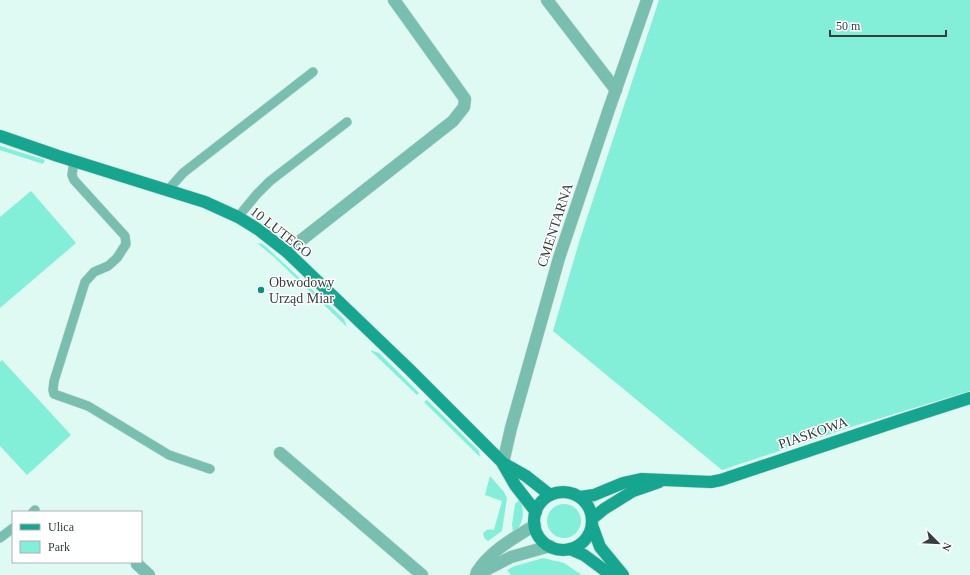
<svg xmlns="http://www.w3.org/2000/svg" width="970" height="575" font-family="Georgia,serif">
  <rect width="100%" height="100%" fill="#defaf2"/>
  <g fill="#83efd9">
    <polygon points="659,0 970,0 970,391 851,427 722,470 553,331 580,239"/>
    <polygon points="0,146 45,160 43,164 0,150"/>
    <polygon points="31,191 76,243 0,308 0,217"/>
    <polygon points="257,243 262,244 265,246 344,319 347,327 274,257"/>
    <polygon points="370,350 379,353 419,393 417,395"/>
    <polygon points="2,360 71,435 27,475 0,446 0,362"/>
    <polygon points="427,400 479,451 480,457 424,402"/>
    <path d="M490,476L504,492L507,498L502,531L488,541L485,539L483,534C486,529 489,529 494,530L502,501L485,495Z"/>
    <path d="M520,499C525,513 524,523 513,534L512,525L515,504Z"/>
    <circle cx="564" cy="521" r="17"/>
    <polygon points="543,558 564,563 582,575 511,575 507,570 515,566"/>
  </g>
  <g fill="none" stroke-linecap="round" stroke-linejoin="round">
    <defs>
      <g id="lane">
        <polyline points="74,161 72,175 74,180 125,236 126,244 117,258 108,266 94,272 85,282 54,381 53,390 54,394 88,406 169,455 210,469"/>
        <polyline points="168,190 183,173 313,72"/>
        <polyline points="238,217 257,194 270,181 347,122"/>
        <polyline points="33,512 35,510"/>
        <polyline points="0,538 13,528"/>
      </g>
      <g id="street">
        <polyline points="547,0 616,90"/>
        <polyline points="287,252 295,245 453,121 464,107 465,99 394,0"/>
        <polyline points="280,453 422,575"/>
        <polyline points="503,463 511,428 559,258 608,112 647,0"/>
        <polyline points="137,564 149,575"/>
        <path d="M477,572C490,551 514,538 535,525"/>
        <polyline points="476,575 511,557 550,546"/>
      </g>
      <g id="secondary">
        <polyline points="0,136 58,156 205,202 238,217 259,230 287,252 409,369 503,463 526,476 550,495"/>
        <polyline points="503,464 515,485 536,512"/>
        <circle cx="563" cy="521" r="29"/>
        <polyline points="580,497 594,495 623,483 641,479 711,482 721,480 898,421 970,398"/>
        <polyline points="592,519 604,509 633,491 659,482"/>
        <polyline points="592,525 600,547 623,575"/>
        <polyline points="570,549 584,555 611,575"/>
      </g>
    </defs>
    <use href="#lane" stroke="#bcd5ce" stroke-width="10"/>
    <use href="#street" stroke="#bcd5ce" stroke-width="13"/>
    <use href="#secondary" stroke="#bcd5ce" stroke-width="13"/>
    <use href="#lane" stroke="#78bfaf" stroke-width="9"/>
    <use href="#street" stroke="#78bfaf" stroke-width="12"/>
    <use href="#secondary" stroke="#16a58f" stroke-width="12"/>
  </g>
  <circle fill="#04937f" stroke="#fff" stroke-width="1.5" cx="261" cy="290" r="4"/>
  <g text-anchor="middle" dominant-baseline="central" stroke-width="3" stroke-linejoin="round" paint-order="stroke">
    <g font-size="14" fill="#343f3c" stroke="#fff">
      <text transform="translate(555 225) rotate(-72)">CMENTARNA</text>
      <text transform="translate(281 232) rotate(38)">10 LUTEGO</text>
      <text transform="translate(813 433) rotate(-19)">PIASKOWA</text>
    </g>
    <g font-size="14" fill="#343f3c" stroke="#fff" text-anchor="start">
      <text x="269" y="282">Obwodowy<tspan x="269" dy="16">Urząd Miar</tspan></text>
    </g>
  </g>
  <rect x="12" y="511" width="130" height="52" fill="#ffffff" stroke="#aeb2b1"/>
  <rect x="20" y="524" width="20" height="6" fill="#16a58f" stroke="#aeb2b1"/>
  <text x="48" y="531" font-size="12" fill="#343f3c">Ulica</text>
  <rect x="20" y="541" width="20" height="12" fill="#83efd9" stroke="#aeb2b1"/>
  <text x="48" y="551" font-size="12" fill="#343f3c">Park</text>
  <g transform="translate(938 543) rotate(114)" stroke="#ffffff" stroke-width="3" paint-order="stroke">
  <path d="M0-3L7 15L0 10L-7 15Z" fill="#343f3c"/>
  <text y="-6" font-size="11" font-weight="bold" text-anchor="middle" fill="#343f3c">N</text>
  </g>
  <path d="M830 30v6h116v-6" fill="none" stroke="#343f3c" stroke-width="2"/>
  <text x="836" y="30" font-size="12" fill="#343f3c" stroke="#ffffff" stroke-width="3" paint-order="stroke">50 m</text>
</svg>
